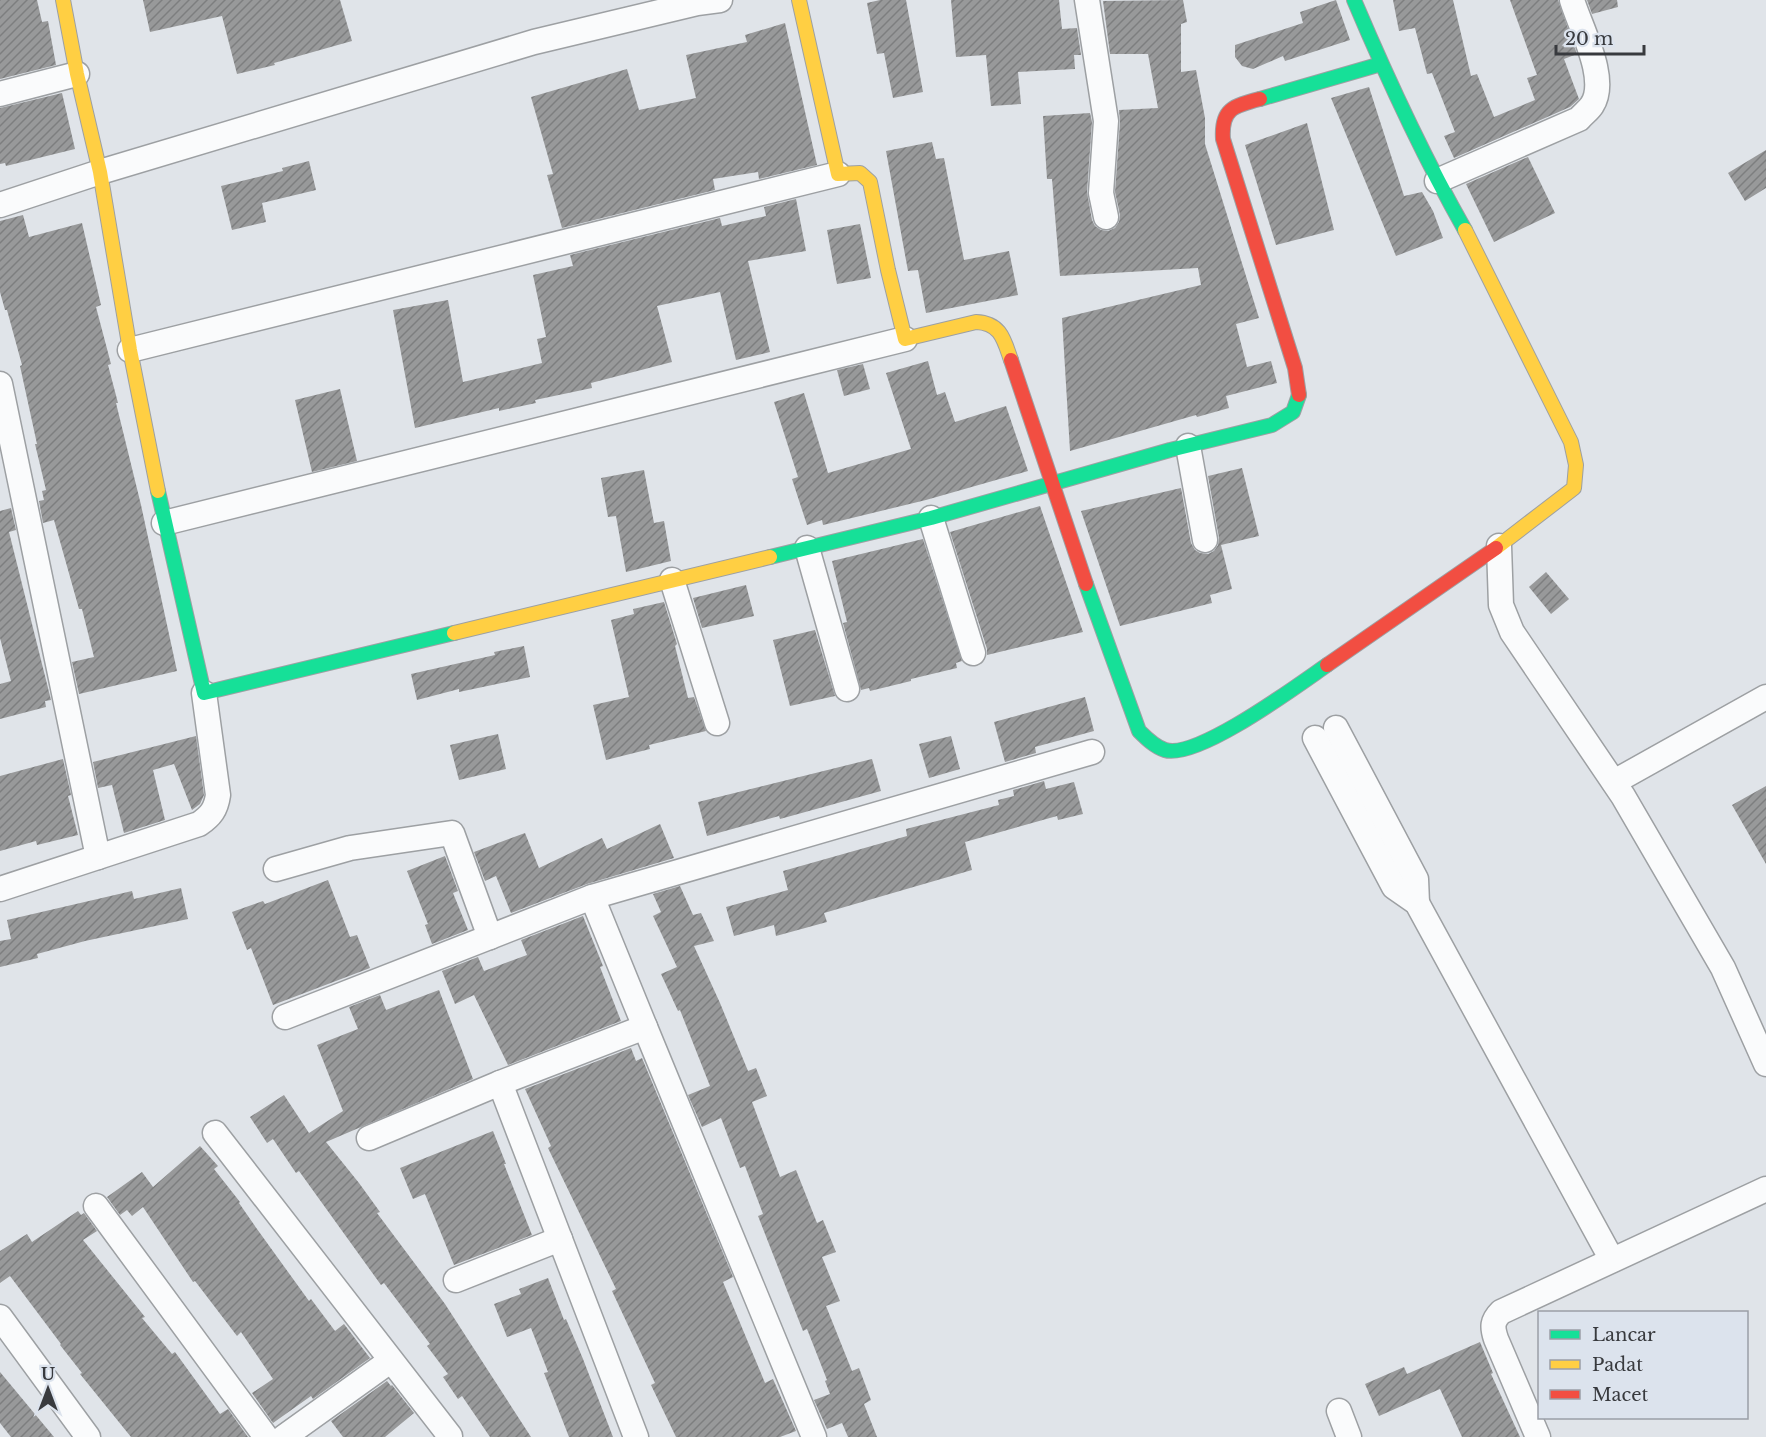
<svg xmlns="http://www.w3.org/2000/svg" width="1766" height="1437" font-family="'Libre Baskerville',serif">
  <defs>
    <pattern id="building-hatch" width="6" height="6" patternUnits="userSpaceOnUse" patternTransform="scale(1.5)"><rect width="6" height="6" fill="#98999a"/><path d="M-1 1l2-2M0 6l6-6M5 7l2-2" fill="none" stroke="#7d7e7f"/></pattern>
  </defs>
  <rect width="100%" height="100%" fill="#e0e4e9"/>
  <g fill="url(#building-hatch)">
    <polygon points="0,0 37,0 42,22 48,21 56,65 0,79"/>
    <polygon points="143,0 340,0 352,41 274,63 275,65 237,74 222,16 150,32"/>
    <polygon points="880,0 906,0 923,92 893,98 884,53 877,54 867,3"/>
    <polygon points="951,0 1059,0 1062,29 1077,28 1081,55 1074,55 1075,69 1018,72 1021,104 991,106 986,55 956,57"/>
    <polygon points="1183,0 1187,22 1181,24 1181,72 1196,70 1205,118 1205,144 1259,318 1236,324 1247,367 1271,361 1277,383 1226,396 1229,408 1197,417 1196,415 1070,451 1062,318 1201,285 1198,268 1060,276 1052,179 1047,179 1043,116 1090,113 1092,122 1087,192 1092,220 1095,226 1101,230 1108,231 1115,228 1119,222 1120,215 1115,192 1120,122 1119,110 1158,108 1148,54 1110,54 1103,1"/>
    <polygon points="1336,0 1350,40 1285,61 1283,56 1253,69 1242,66 1235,57 1235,45 1303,23 1300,12"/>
    <polygon points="1393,0 1453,0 1471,76 1477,74 1494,117 1535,100 1527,78 1537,75 1510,0 1558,0 1577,54 1564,59 1579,99 1570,107 1454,158 1444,136 1455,132 1432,73 1427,74 1415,28 1399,31"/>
    <polygon points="1587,0 1617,0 1618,7 1592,14"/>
    <polygon points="785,23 817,165 759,179 758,172 713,179 715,190 562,228 547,175 553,174 531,97 627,69 639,110 696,98 686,55 747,42 745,35"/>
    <polygon points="1369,87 1404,196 1422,192 1433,211 1443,238 1396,256 1331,98"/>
    <polygon points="62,93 75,149 6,166 5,163 0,164 0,108"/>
    <polygon points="1307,123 1334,230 1276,245 1245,145"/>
    <polygon points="932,142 936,159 944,158 964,260 1009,251 1018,295 926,313 918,270 908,271 886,151"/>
    <polygon points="1766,150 1766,188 1745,201 1728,173"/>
    <polygon points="1528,157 1555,213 1494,242 1466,184"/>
    <polygon points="309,161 316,190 262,203 266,222 232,230 221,186 283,171 282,168"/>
    <polygon points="796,199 806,251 748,261 770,352 736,360 720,292 657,306 672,362 591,383 592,388 535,400 536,403 499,411 499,408 415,428 393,310 448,300 463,382 542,363 537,339 546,337 533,275 573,266 570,255 720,218 722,226 766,216 764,207"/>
    <polygon points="23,215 29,237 82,223 101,305 96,307 111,364 108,365 118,403 116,403 141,505 177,671 79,694 72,662 94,657 82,609 79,609 54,520 43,523 39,501 44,500 42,491 46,490 35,444 37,444 20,366 22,365 7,310 5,310 0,292 0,221"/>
    <polygon points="860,224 871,278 837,284 827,230"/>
    <polygon points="928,361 937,395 945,392 955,422 1006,406 1028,471 926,500 823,525 822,520 807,525 792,479 798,477 774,402 804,393 828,473 911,449 886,373"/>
    <polygon points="863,364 870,389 844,396 837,370"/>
    <polygon points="340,389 357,461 312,472 295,400"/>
    <polygon points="1242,468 1259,536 1221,545 1232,589 1210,595 1212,603 1120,626 1081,511 1181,488 1191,543 1195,550 1200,553 1208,554 1214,551 1218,545 1219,538 1208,476"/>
    <polygon points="644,470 654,523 664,521 671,561 626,572 616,516 608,517 601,478"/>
    <polygon points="1040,506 1083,632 987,655 987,649 950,532"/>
    <polygon points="11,508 16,530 9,532 51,700 45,701 46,707 0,719 0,684 11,681 0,638 0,511"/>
    <polygon points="923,539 962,661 956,663 957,668 911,679 911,681 870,691 869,688 861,690 843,623 847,622 832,561"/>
    <polygon points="1546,572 1569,599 1551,614 1529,587"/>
    <polygon points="746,585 754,616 702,628 693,598"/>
    <polygon points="664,602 677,644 675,646 688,698 694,697 706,731 649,745 650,749 606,760 593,705 629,697 611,620 634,614 633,609"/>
    <polygon points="815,630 835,696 790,706 773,640"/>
    <polygon points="524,646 530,677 459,692 459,689 417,700 411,674 495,655 494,652"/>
    <polygon points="1085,697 1094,731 1035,747 1036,753 1005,762 994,722"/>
    <polygon points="498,734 506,769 459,780 450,745"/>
    <polygon points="196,736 204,795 200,804 192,810 174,764 153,770 165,820 124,833 112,785 98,788 93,762"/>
    <polygon points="951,736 960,769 929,778 919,744"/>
    <polygon points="63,759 71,795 68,796 78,835 37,845 36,841 0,851 0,776"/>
    <polygon points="872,759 881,791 780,819 779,816 707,836 698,802"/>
    <polygon points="1044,781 1046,789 1074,782 1083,814 1058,820 1057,816 965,842 972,870 824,913 827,922 776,936 774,925 734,936 726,907 788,890 783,871 907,836 906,829 999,805 998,800 1014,796 1013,790"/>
    <polygon points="1766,786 1766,864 1732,805"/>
    <polygon points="660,824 674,858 587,884 511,913 496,876 485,881 474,852 525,833 539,868 602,838 607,849"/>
    <polygon points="445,856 458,891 453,893 468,930 432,944 425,925 428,924 407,871"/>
    <polygon points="328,880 350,937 357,935 370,968 273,1005 251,948 247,950 232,912 263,901 265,904"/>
    <polygon points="680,886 693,915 701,913 714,941 694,946 720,1003 748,1071 756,1068 767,1096 752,1102 780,1177 796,1170 817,1223 823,1220 836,1252 822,1257 840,1301 826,1306 852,1371 859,1368 871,1400 864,1404 877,1437 848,1437 842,1423 827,1429 814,1400 830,1394 825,1381 827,1380 807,1329 803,1331 758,1216 763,1214 745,1166 740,1168 721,1118 702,1127 688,1095 710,1086 680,1010 678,1011 661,974 677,967 653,916 661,912 653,894"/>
    <polygon points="181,888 188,919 85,941 37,954 38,958 0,967 0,941 11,939 7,920 132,891 134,899"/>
    <polygon points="583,916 603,966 600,967 621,1021 508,1065 474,995 455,1004 442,971 478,957 484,971 527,955 521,940"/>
    <polygon points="439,990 473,1079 326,1142 359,1183 380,1212 377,1213 445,1304 531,1437 490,1437 462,1396 458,1399 443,1377 448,1374 427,1346 430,1344 384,1283 381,1285 299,1171 296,1173 273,1139 267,1143 250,1117 284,1095 309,1133 343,1111 317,1045 358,1029 349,1007 380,995 386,1010"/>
    <polygon points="631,1048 636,1061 642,1058 733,1277 723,1282 765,1383 773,1379 796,1431 780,1437 676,1437 651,1385 655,1383 612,1291 616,1289 548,1148 551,1146 525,1089"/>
    <polygon points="493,1131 506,1164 504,1164 532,1235 454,1265 425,1194 413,1199 400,1168"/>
    <polygon points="200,1146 218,1166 214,1169 240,1202 239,1203 257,1229 309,1301 311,1299 335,1331 344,1324 370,1358 313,1399 311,1396 273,1423 252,1393 273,1379 241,1332 237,1336 195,1281 193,1282 143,1207 132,1216 127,1210 120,1215 107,1197 142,1172 153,1187"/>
    <polygon points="78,1211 81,1215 84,1213 97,1231 83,1240 145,1317 142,1318 172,1354 175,1352 220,1414 228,1409 248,1437 131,1437 80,1374 82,1373 60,1345 61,1344 10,1276 0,1283 0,1251 27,1234 32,1242"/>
    <polygon points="548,1278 564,1320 566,1319 583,1359 613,1437 569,1437 544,1373 548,1372 531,1328 507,1337 494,1304 521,1294 519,1289"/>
    <polygon points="1480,1342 1493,1373 1491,1374 1520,1437 1462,1437 1440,1389 1379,1416 1365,1384 1404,1367 1407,1374"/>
    <polygon points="0,1372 54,1437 11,1437 0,1423"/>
    <polygon points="387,1381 391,1386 392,1385 414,1413 385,1437 343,1437 331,1421"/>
  </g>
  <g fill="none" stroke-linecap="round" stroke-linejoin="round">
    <defs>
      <g id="street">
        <polyline points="1087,0 1106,121 1101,193 1106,217"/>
        <polyline points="0,94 77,74"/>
        <path d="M1437,181L1579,119C1583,114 1589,110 1592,105C1609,79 1580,27 1572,0"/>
        <polyline points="0,205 100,172 534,42 697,3 720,0"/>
        <polyline points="130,350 838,174"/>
        <polyline points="0,384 98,857"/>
        <polyline points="1188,446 1205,540"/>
        <polyline points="931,518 973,653"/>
        <polyline points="164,523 905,339"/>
        <polyline points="1499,546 1501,605 1512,632 1623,796 1723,968 1766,1064"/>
        <polyline points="807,548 847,689"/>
        <polyline points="672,580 717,723"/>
        <polyline points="1336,728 1416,879 1417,903"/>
        <polyline points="1315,738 1394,887 1417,903 1612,1260"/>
        <polyline points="1614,782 1766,697"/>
        <polyline points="276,869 350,848 452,833 490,937"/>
        <path d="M0,889L199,824C211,816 216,809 218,795L204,693"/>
        <polyline points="592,897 645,1027"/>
        <polyline points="285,1017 592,897 1092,752"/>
        <polyline points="500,1083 636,1437"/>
        <polyline points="215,1133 450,1436"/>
        <polyline points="369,1138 500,1083 645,1027 814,1437"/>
        <polyline points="96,1206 266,1437"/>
        <polyline points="456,1280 560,1239"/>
        <polyline points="0,1317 88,1437"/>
        <polyline points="1339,1411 1349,1437"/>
        <polyline points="284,1437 390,1361"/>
        <path d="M1538,1437L1496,1339C1492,1327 1492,1321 1501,1312L1766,1189"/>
      </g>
      <g id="fast">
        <path d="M1354,0C1387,78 1423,156 1465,230"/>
        <polyline points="1260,99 1381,64"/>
        <polyline points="158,491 204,693 454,633"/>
        <polyline points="770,557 931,518 1170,450 1272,425 1293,412 1299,395"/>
        <path d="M1086,584L1139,731C1146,738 1155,747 1165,750C1197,760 1298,685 1327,665"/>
      </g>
      <g id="slow">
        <polyline points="63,0 77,74 100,172 130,350 158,491"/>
        <path d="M799,0L838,174L860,173L870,182L888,270L905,339L976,322C1001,323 1004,340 1011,360"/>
        <polyline points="1465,230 1571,442 1576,465 1574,488 1496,548"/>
        <polyline points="454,633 770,557"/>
      </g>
      <g id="jam">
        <path d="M1260,99C1233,106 1221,109 1223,139L1295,368L1299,395"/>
        <polyline points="1011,360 1086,584"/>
        <polyline points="1327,665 1496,548"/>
      </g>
    </defs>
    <use href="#street" stroke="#9da0a3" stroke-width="27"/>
    <use href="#fast" stroke="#9da0a3" stroke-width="16"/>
    <use href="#slow" stroke="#9da0a3" stroke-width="16"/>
    <use href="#jam" stroke="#9da0a3" stroke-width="16"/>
    <use href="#street" stroke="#fafbfc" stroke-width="24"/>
    <use href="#fast" stroke="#16e098" stroke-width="14"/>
    <use href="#slow" stroke="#ffcf43" stroke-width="14"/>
    <use href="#jam" stroke="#f24e42" stroke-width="14"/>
  </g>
  <rect x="1538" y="1311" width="210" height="108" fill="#dce3ed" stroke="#9a9fa7" stroke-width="1.5"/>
  <rect x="1550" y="1330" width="30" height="9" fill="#16e098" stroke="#9a9fa7" stroke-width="1.5"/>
  <text x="1592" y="1341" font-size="18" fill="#383a3e">Lancar</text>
  <rect x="1550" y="1360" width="30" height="9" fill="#ffcf43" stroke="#9a9fa7" stroke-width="1.5"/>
  <text x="1592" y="1371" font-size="18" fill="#383a3e">Padat</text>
  <rect x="1550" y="1390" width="30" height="9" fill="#f24e42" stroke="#9a9fa7" stroke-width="1.5"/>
  <text x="1592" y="1401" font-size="18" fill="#383a3e">Macet</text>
  <g transform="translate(48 1389)" stroke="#dce3ed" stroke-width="4.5" paint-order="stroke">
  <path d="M0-4.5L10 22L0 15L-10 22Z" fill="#383a3e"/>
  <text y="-9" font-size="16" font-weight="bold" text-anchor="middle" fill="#383a3e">U</text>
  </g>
  <path d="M1556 45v9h88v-9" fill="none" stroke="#383a3e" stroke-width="3"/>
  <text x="1565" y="45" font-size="18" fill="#383a3e" stroke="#dce3ed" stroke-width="4.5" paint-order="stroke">20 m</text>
</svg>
